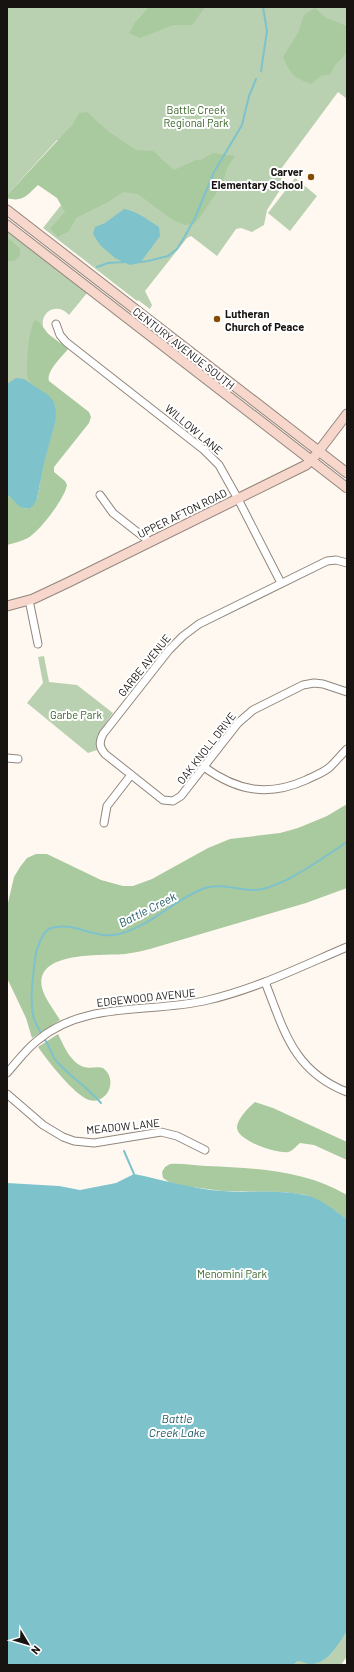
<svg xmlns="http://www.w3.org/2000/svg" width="354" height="1672" font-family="Barlow,sans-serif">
  <rect width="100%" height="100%" fill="#fff8f1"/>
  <g fill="#b9d1b1">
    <polygon points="7,7 148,7 136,21 150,7 347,7 347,99 338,92 281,169 282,187 267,210 264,225 252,232 241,228 236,229 217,256 191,236 187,238 145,291 152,305 150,309 138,300 137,301 43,228 91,167 57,140 7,195"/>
    <polygon points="295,178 317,196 290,231 268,213"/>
    <path d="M7,231L87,293L69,315C58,302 40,311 43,327L49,335L41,381L88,417L47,470L7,541Z"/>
    <polygon points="44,656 49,682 77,685 113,713 97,736 97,750 88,753 27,703 43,683 38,657"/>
    <polygon points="347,1631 347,1656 341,1665 293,1665 298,1661 302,1661 306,1663 330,1654"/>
  </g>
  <g fill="#a9c99e">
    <polygon points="148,7 205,7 192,25 173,25 140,38 129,33 136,21"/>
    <path d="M315,8L326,18L347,26C347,36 350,49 343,57C336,65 335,63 331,74L321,76L311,84C293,77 291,75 283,57L298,33L304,15Z"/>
    <path d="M87,112L109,132L136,150L153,151L174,170L196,160H201L213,153L235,156L227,168L222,185L200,217L194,224L184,225L170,218L138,194L123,192L108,202L76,218L69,231L58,237L50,229L65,212L57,198L38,185C28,194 23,203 7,198V195L73,124L79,113Z"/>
    <polygon points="7,237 20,249 20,256 14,261 7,261"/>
    <path d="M35,320L40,323L47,333L68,349C62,357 46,371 49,381L89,412L91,417L89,423L54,467V472L65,481L67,485C65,498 40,531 28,538C22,541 14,543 7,545V496C15,499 18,509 28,509L37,499L44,463L55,423L48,395C41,390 32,386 28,379C25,370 29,326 35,320Z"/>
    <path d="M347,804V888L306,903L150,949C142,951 133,953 125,954C104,956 34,950 42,988C45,999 54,1010 60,1020L32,1038L26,1018L7,978V907L14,877L20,867L27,858L36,854H47L101,880L123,886H133L152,879L208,848L230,839L280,833L298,828L327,816Z"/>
    <path d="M58,1034C64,1046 70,1062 84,1067C90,1069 97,1066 103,1068C119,1080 107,1105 89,1100C74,1095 47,1060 38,1047Z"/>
    <path d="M255,1102L273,1108L347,1142V1160L314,1145L300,1143C296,1146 293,1151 288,1152C277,1154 238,1141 237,1128C237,1119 249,1107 255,1102Z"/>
    <path d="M170,1164C182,1163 195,1166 207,1166C255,1168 305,1170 347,1195V1219L325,1204L306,1195L283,1192L222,1191L200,1188L183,1186L169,1182L163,1178L162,1172L165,1167Z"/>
  </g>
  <g fill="#7ec2cc">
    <path d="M124,209C139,212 146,219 159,227L160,236L140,263L130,265L115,258L100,245L93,234L95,227L105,223Z"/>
    <polygon points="16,378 24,379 48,395 54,402 56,412 55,423 44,463 37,499 33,506 28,509 20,507 7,494 7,384"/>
    <path d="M134,1174C164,1180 192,1189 222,1191C249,1193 278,1189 305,1195C320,1198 334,1210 347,1219V1631C339,1643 327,1665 310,1664C305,1664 303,1661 298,1661L293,1665H7V1183L59,1186L80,1190L116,1183Z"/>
  </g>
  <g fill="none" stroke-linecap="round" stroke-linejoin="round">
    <g stroke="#7ec2cc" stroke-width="2">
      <polyline points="261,71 267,31 263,7"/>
      <polyline points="140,262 148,261 168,256 177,249 185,236 195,218 214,172 242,125 249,96 256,79"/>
      <polyline points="97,267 108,263 125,262"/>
      <path d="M101,1103C88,1088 71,1077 57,1062C53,1057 50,1049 47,1043C43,1036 37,1027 34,1019C29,1000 33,978 35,959C36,950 42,931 51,928C74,921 95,940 119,934C151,926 176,898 205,888C221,883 237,890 253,890C280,890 324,857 347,842"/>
      <polyline points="124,1151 134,1174"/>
    </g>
    <defs>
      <g id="street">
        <polyline points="56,324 60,335 66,342 204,450 219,465 238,499 281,583"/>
        <polyline points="100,495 113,513 150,542"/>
        <path d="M347,563L336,560L327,561L199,624L183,636L169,650L103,734C99,742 99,747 105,754L163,800L173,801L181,796L238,723L253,710L303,685L314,683L323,684L347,692"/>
        <polyline points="29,600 38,644"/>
        <polyline points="7,758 18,759"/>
        <path d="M204,767C237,791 268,797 306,780C314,776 323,773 330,767C336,761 341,755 347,749"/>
        <polyline points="104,823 107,806 131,775"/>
        <path d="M265,982C284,1030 293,1071 347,1092"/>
        <path d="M7,1073C17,1062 26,1049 38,1040C86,1000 151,1014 208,1000C256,989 302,966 347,947"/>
        <polyline points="7,1094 43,1125 63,1137 74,1141 94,1143 161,1132 177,1136 205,1150"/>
      </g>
      <g id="secondary">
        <polyline points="7,210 347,473"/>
        <polyline points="7,225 347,488"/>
        <polyline points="7,606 33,599 67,583 306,465 315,456 347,414"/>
      </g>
    </defs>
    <use href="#street" stroke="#91867c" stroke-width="9"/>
    <use href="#secondary" stroke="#91867c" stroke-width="11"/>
    <use href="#street" stroke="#fff" stroke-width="7"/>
    <use href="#secondary" stroke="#f7d6cb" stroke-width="9"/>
  </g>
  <g fill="#864c02" stroke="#fff" stroke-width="1.5">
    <circle cx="311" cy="177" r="4"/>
    <circle cx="217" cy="319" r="4"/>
  </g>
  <g text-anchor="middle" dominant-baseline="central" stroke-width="4" stroke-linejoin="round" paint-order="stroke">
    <g font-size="11" fill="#396429" stroke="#fff">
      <text x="196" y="109">Battle Creek<tspan x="196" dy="13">Regional Park</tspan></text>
      <text x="76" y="714">Garbe Park</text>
      <text x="232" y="1273">Menomini Park</text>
    </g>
    <g font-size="11" font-weight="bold" fill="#171310" stroke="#fff" text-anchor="end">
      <text x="303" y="171">Carver<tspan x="303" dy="13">Elementary School</tspan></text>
      <text x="225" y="313" text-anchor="start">Lutheran<tspan x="225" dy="13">Church of Peace</tspan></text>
    </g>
    <g font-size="11" fill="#171310" stroke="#fff">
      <text transform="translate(184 348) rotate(38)">CENTURY AVENUE SOUTH</text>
      <text transform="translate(194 429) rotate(40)">WILLOW LANE</text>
      <text transform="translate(182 513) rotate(-26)">UPPER AFTON ROAD</text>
      <text transform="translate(144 665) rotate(-51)">GARBE AVENUE</text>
      <text transform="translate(206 748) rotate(-52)">OAK KNOLL DRIVE</text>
      <text transform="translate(146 997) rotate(-6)">EDGEWOOD AVENUE</text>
      <text transform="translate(123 1126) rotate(-6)">MEADOW LANE</text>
    </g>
    <g font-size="12" font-style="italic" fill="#215a63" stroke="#fff">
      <text transform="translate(147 909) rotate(-27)">Battle Creek</text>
      <text x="177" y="1418">Battle<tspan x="177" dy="14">Creek Lake</tspan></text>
    </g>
  </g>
  <rect width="354" height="1672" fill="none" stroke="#171310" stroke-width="16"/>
  <g transform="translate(28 1644) rotate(128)" stroke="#ffffff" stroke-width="3" paint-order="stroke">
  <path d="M0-3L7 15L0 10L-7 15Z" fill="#171310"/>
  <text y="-6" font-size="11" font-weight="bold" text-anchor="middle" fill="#171310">N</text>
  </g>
</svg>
